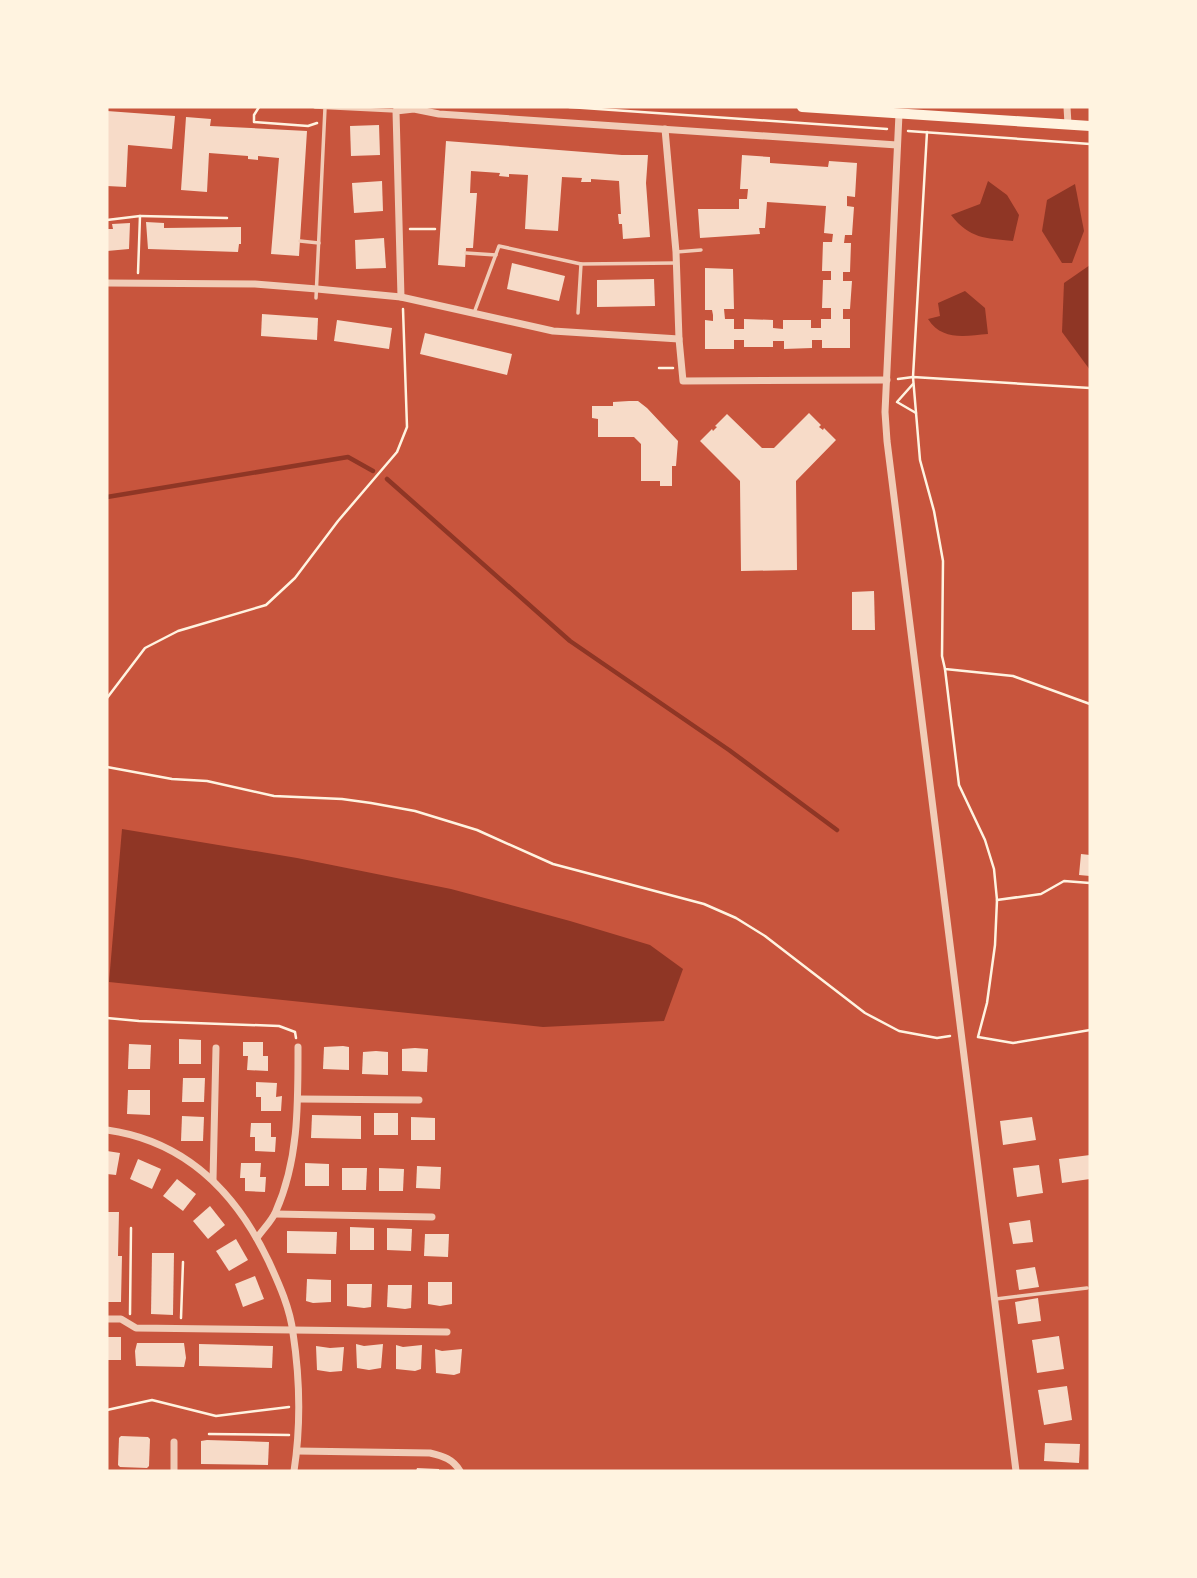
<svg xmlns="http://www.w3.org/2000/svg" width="1197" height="1578" font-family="Overpass,sans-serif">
  <rect width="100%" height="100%" fill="#c8553d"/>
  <g fill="#8f3625">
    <path d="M988,181L1007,195L1019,215L1013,241C985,238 970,239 951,215L980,204Z"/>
    <polygon points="1075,184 1084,231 1072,263 1062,263 1042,231 1047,200"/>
    <polygon points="1090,265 1090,370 1062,332 1064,283"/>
    <path d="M965,291L985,308L988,334C965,336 942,341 928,319L940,316L938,303Z"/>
    <polygon points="122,829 297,858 451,889 570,921 650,945 683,969 664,1021 543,1027 109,982"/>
  </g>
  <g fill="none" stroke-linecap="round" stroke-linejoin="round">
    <g stroke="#8f3625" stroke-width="4.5">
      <polyline points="387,479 570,641 729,750 837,830"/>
      <polyline points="107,497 348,457 373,471"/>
    </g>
  </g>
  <g fill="#f7dbc8">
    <polygon points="107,111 175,116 172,149 128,145 126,187 107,186"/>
    <polygon points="186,117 211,119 210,126 307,131 299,256 271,254 279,158 258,156 258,160 248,159 248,156 209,153 207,192 181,190"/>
    <polygon points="379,125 380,155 351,156 350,126"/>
    <polygon points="446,141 622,155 648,155 646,183 650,237 623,239 622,224 619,224 618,214 621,214 619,181 591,179 591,182 581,182 582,178 562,177 558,231 525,229 528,175 509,174 509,177 499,176 500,173 471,171 470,193 477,193 473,248 466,248 465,267 438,265"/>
    <polygon points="742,155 770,157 770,163 828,167 829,161 857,163 855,197 847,196 847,206 854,207 852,235 845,235 844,243 851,243 850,272 843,272 843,281 852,281 850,309 843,309 843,319 850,319 850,348 822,348 822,340 812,340 812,348 784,349 784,341 773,341 773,347 744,347 744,340 734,340 734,349 705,349 705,320 713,321 713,315 712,310 705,310 705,268 733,269 734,309 724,309 725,319 734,319 734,329 744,329 744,319 773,320 773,328 783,329 783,320 811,320 811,328 821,328 821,319 831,319 831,308 822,308 823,280 831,280 831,271 822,271 823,242 832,242 833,234 824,233 826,206 767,202 765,228 759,228 760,234 700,238 698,209 739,209 739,199 747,199 748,189 740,189"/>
    <polygon points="382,181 383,211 354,213 352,183"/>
    <polygon points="146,222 164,223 164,228 241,227 241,244 239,244 238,252 148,249"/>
    <polygon points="130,223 129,249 107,251 107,229 113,229 112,224"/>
    <polygon points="384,238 386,268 356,269 355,240"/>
    <polygon points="512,263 565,276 559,301 507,289"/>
    <polygon points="654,279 655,306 597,307 597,280"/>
    <polygon points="262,314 318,318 317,340 261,336"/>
    <polygon points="337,320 392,328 389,349 334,341"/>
    <polygon points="425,333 512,354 507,375 420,354"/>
    <polygon points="629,401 638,401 647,408 678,441 676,466 672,466 672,486 660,486 660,481 641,481 641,444 634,437 598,437 598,419 592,418 592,406 613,406 613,402"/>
    <polygon points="809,413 821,425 819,427 823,430 824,428 836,440 796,481 797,570 741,571 740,481 700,441 712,429 713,431 717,427 715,426 727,414 762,448 774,448"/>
    <polygon points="874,591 875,630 852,630 852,592"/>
    <polygon points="1081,854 1090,855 1090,876 1079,875"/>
    <polygon points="179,1039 201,1040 201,1064 179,1064"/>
    <polygon points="243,1042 263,1042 263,1056 268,1056 268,1071 247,1070 248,1056 243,1056"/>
    <polygon points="129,1044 151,1045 150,1069 128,1069"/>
    <polygon points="343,1046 349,1047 349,1070 323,1069 324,1047"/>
    <polygon points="415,1048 428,1049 427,1072 402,1071 402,1049"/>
    <polygon points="376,1051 388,1052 388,1075 362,1074 363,1052"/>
    <polygon points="183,1078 205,1078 204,1102 182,1102"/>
    <polygon points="256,1082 277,1083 276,1097 282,1096 281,1111 261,1111 261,1097 256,1097"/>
    <polygon points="128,1090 150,1090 150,1115 127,1114"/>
    <rect x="374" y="1113" width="24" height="22"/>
    <polygon points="312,1115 361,1116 361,1139 311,1138"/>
    <polygon points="182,1116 204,1117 203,1141 181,1141"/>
    <polygon points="411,1117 435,1118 435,1140 411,1140"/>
    <polygon points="1032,1117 1036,1140 1003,1145 1000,1121"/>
    <polygon points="251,1123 271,1123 271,1137 276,1137 275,1152 255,1151 255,1137 250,1137"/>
    <polygon points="107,1151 120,1153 116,1175 107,1174"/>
    <polygon points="1090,1155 1090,1179 1062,1183 1059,1159"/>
    <polygon points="138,1159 161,1169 152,1189 130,1179"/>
    <polygon points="241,1163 261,1163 260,1177 266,1177 265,1192 245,1191 245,1178 240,1178"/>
    <polygon points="305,1163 329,1164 329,1186 305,1186"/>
    <polygon points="1039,1165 1043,1193 1017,1197 1013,1168"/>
    <polygon points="417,1166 441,1167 440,1189 416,1188"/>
    <polygon points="342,1168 367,1168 366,1190 342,1190"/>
    <polygon points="379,1168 404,1169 403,1191 379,1191"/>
    <polygon points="177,1179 196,1194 183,1211 163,1196"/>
    <polygon points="210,1206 225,1225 208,1239 193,1221"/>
    <polygon points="107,1212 119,1212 118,1256 122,1256 121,1302 107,1302"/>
    <polygon points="1030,1220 1033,1242 1013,1244 1009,1223"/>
    <polygon points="350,1227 374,1228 374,1250 350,1250"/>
    <polygon points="387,1228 412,1229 411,1251 387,1250"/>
    <polygon points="287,1231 337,1232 336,1254 287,1253"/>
    <polygon points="425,1234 449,1234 448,1257 424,1256"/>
    <polygon points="236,1239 248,1260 229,1271 216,1251"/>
    <polygon points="152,1253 174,1253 173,1315 151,1314"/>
    <polygon points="1035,1267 1039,1287 1019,1290 1016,1270"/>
    <polygon points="255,1276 264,1299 243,1307 235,1284"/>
    <polygon points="307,1279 331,1280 331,1302 313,1303 306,1301"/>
    <polygon points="428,1282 452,1282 452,1304 440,1306 428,1304"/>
    <polygon points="347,1284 372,1284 371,1307 364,1308 347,1306"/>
    <polygon points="388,1285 412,1285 411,1308 405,1309 387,1307"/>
    <polygon points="1038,1298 1041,1321 1018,1324 1015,1302"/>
    <polygon points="1059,1336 1064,1369 1037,1373 1032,1340"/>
    <rect x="107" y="1337" width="14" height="23"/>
    <polygon points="137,1343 184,1343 186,1358 184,1367 136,1366 135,1351"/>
    <polygon points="199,1344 273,1346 272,1368 199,1366"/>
    <polygon points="356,1344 364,1346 383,1344 381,1368 369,1370 357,1368"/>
    <polygon points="396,1345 403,1347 422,1345 421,1369 415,1371 396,1369"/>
    <polygon points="316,1346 330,1348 344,1347 342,1371 330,1372 317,1370"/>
    <polygon points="435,1349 442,1351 462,1349 460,1373 454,1375 436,1373"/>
    <polygon points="1067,1386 1072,1420 1044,1425 1038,1390"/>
    <polygon points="121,1436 148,1437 150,1439 149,1466 147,1468 120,1467 118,1465 119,1438"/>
    <polygon points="207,1440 269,1442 268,1465 201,1464 201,1441"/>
    <polygon points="1045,1443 1080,1444 1079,1463 1044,1461"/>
    <polygon points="417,1468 439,1469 439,1471 416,1471"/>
  </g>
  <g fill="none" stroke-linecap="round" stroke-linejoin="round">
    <g stroke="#fff3e0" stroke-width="2.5">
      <polyline points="259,107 254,115 254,122 308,126 317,123"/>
      <polyline points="569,107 887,129"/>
      <polyline points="908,131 1090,144"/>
      <polyline points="927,132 913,377 920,460 934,511 943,561 942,656 945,669 1013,676 1090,704"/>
      <polyline points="140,216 227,218"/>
      <polyline points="107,220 140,216 138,273"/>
      <polyline points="410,229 435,229"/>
      <polyline points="659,368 673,368"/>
      <polyline points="898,379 913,377 1090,388"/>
      <polyline points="913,384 897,402 916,413"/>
      <polyline points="945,669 959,785 985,840 994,869 997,900 995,945 987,1003 978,1037 1013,1043 1090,1030"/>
      <polyline points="107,698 145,648 178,631 266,605 295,578 338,521 397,452 407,427 403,309"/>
      <polyline points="107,767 172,779 207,781 274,796 342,799 371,803 415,811 477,830 553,864 704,904 736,918 765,936 865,1013 899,1031 937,1038 950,1036"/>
      <polyline points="997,900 1041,894 1064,881 1090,883"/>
      <polyline points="107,1018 139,1021 279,1026 295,1032 296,1038"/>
      <polyline points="130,1314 131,1228"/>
      <polyline points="181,1318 183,1262"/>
      <polyline points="107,1410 152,1400 216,1416 289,1407"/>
      <polyline points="209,1434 289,1435"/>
    </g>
    <g stroke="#f1ccb7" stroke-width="3.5">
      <polyline points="315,107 396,111"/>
      <polyline points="300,241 319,243"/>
      <polyline points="676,252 701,250"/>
      <polyline points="466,253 496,255"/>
      <polyline points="316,298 325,108"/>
      <polyline points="474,313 499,246 581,264 675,263"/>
      <polyline points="578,313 581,264"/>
      <polyline points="996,1299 1087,1288"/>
    </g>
    <g stroke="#f1ccb7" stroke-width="7">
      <polyline points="1067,107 1068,124"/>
      <polyline points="899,114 885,412 887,441 1016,1471"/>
      <polyline points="665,129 676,252 679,339 683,381 887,380"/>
      <polyline points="107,283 255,284 317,289 401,297 553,331 679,339"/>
      <polyline points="401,297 396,111 414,109 439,114 897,145"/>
      <polyline points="298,1099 419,1100"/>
      <path d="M107,1130C186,1141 236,1192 269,1262C279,1284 290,1308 293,1333C300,1379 301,1425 294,1471"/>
      <polyline points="213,1180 216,1048"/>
      <polyline points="275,1214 432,1217"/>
      <path d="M257,1238C263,1229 272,1221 276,1211C299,1159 298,1103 298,1047"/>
      <polyline points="107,1319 121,1319 136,1328 447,1332"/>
      <polyline points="174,1442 174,1471"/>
      <path d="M297,1451L430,1453C443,1456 453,1459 460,1471"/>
    </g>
    <polyline stroke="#fff3e0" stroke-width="10" points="802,107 1090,126"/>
  </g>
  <rect width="1197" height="1578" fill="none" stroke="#fff3e0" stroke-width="217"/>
</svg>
